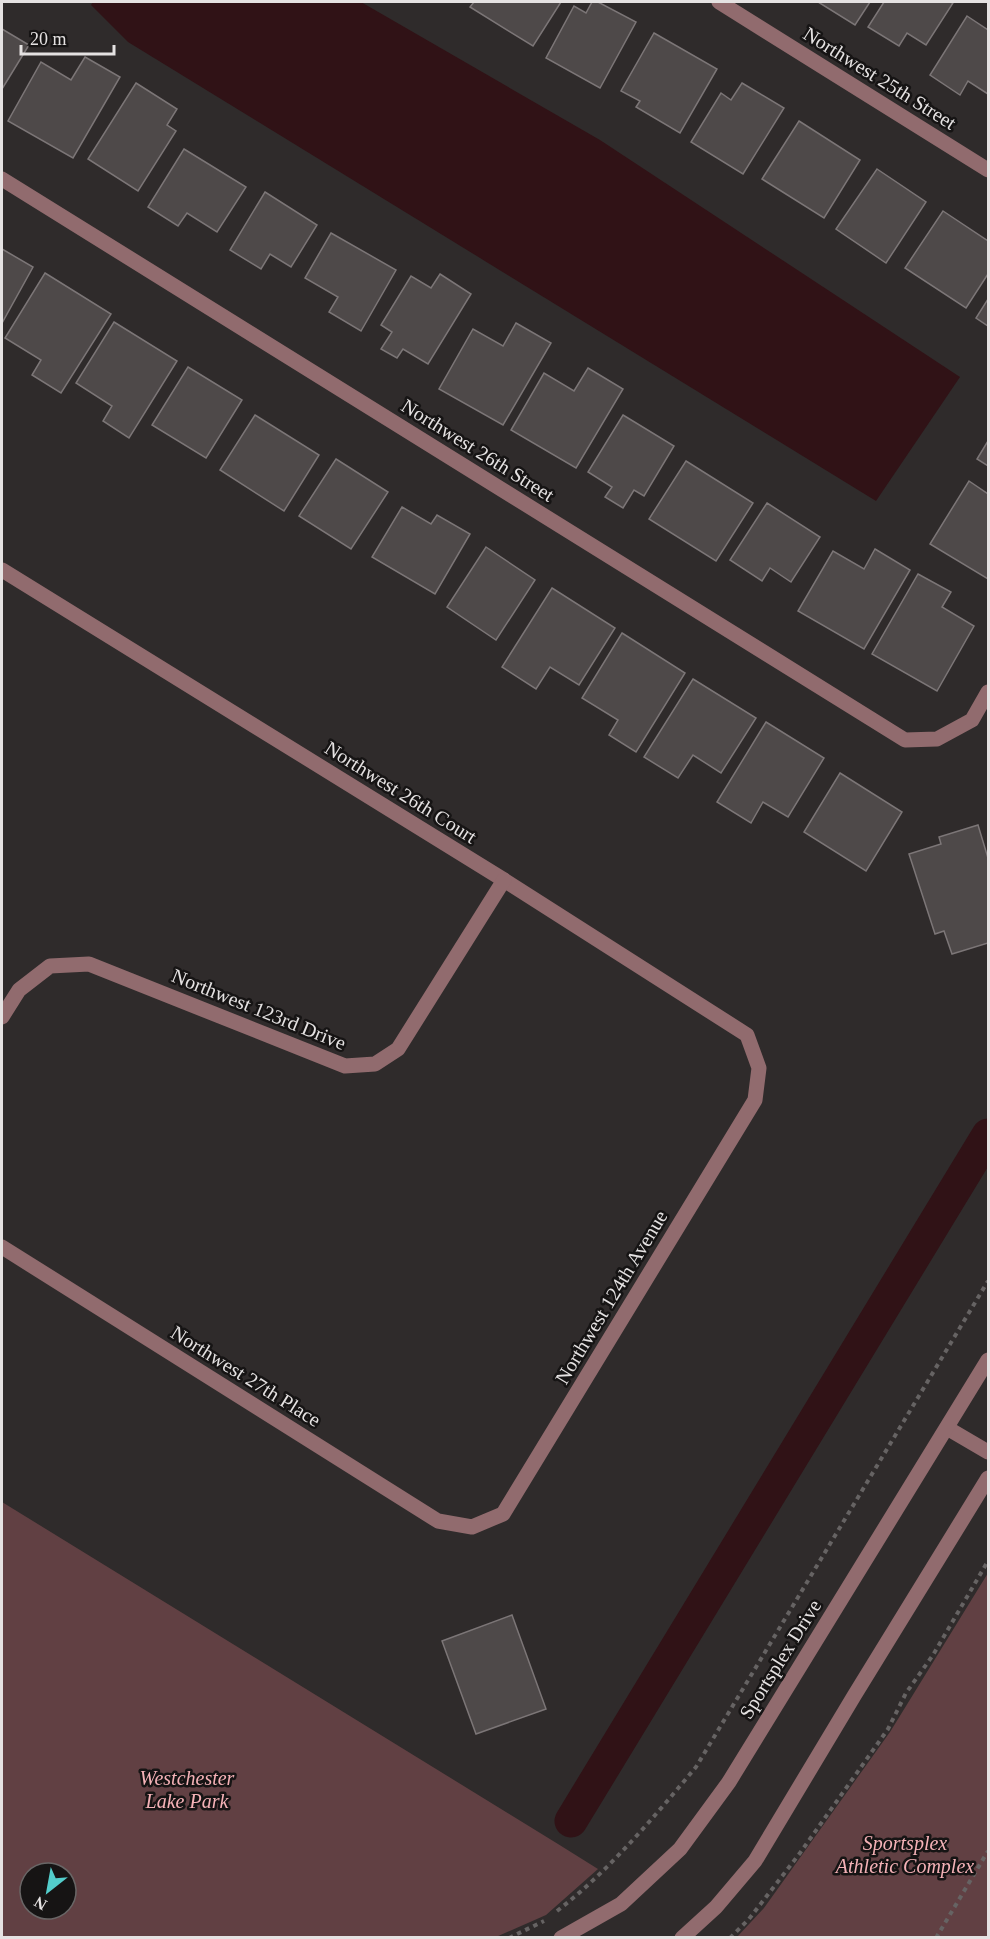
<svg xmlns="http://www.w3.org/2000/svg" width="990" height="1939" font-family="Georgia,serif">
  <rect width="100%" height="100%" fill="#2f2b2b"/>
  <g fill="#614043" fill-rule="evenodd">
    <path d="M2,1502L558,1844L598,1869L546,1915L496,1937H2ZM30,1873H66V1909H30Z"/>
    <polygon points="988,1573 988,1937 737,1937 764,1908 890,1732"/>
  </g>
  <polygon fill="#301216" points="93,2 361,2 600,140 960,377 876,501 128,42 91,5"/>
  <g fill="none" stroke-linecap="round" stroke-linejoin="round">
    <polyline stroke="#301216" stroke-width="33" points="571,1821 988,1135"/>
  </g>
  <g fill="#4e4949" stroke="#7c7677" stroke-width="1.5">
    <polygon points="474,2 561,2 533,46 470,7"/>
    <polygon points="592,2 598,2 636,22 600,88 546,58 574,6 586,13"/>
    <polygon points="818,2 870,2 855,25"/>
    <polygon points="884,2 950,2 953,3 926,45 907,33 899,46 868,27"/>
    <polygon points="967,16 988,30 988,94 968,81 960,95 930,75"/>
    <polygon points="2,29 29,45 2,89"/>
    <polygon points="654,33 717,69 680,133 636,107 640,101 621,91"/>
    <polygon points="85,57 120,77 73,158 8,121 41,62 71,80"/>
    <polygon points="136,83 177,109 167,125 176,131 138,191 88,159"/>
    <polygon points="742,83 784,108 743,174 691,142 721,93 731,100"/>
    <polygon points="799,121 860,160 824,218 762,179"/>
    <polygon points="184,149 246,187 217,232 187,213 178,226 148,207"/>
    <polygon points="877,169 926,202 886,263 836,229"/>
    <polygon points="265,192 317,225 291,267 270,254 261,269 230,250"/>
    <polygon points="943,211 988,241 988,274 966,308 905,268"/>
    <polygon points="331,233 396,270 361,331 329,312 338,297 305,278"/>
    <polygon points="2,249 33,267 2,323"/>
    <polygon points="45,273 111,314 61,393 32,375 41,360 5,338"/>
    <polygon points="440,274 471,294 428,364 403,349 397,358 381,349 392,332 381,325 411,276 431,288"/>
    <polygon points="988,299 988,326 976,318"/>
    <polygon points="114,322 177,361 129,438 103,421 112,406 76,383"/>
    <polygon points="516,323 551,343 503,425 439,389 473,329 503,346"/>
    <polygon points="188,367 242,400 206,458 152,425"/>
    <polygon points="588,368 623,389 576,468 511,430 544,373 574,391"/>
    <polygon points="255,415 319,455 284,511 220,470"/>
    <polygon points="623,415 674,446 644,496 634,490 623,508 605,497 612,487 588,472"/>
    <polygon points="988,441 988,466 977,459"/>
    <polygon points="336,459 388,492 351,549 299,516"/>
    <polygon points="686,461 753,503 716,561 649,519"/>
    <polygon points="969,481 988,494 988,579 930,544"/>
    <polygon points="767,503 820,537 791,582 770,568 762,581 730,560"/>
    <polygon points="402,507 431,524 437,515 470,534 435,594 372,557"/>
    <polygon points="486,547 535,580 496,640 447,607"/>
    <polygon points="875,549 910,570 864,649 798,611 833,551 864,569"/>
    <polygon points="918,574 951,592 942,607 974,626 937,691 872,654"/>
    <polygon points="552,588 615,628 579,685 550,667 536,689 502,667"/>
    <polygon points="622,633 685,673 636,752 609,735 618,720 582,698"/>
    <polygon points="693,679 756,718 721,773 693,755 678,778 644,757"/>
    <polygon points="766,722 824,758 788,817 763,802 751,823 717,802"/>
    <polygon points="840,773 902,812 866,871 804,832"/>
    <polygon points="978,825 988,858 988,943 952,954 944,931 935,934 909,854 941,844 939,837"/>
    <polygon points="512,1615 546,1709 476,1734 442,1641"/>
  </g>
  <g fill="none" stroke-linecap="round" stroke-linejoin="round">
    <g stroke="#666363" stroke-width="4" stroke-dasharray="4.5 4.5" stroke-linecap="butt">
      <path d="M557,1911C610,1870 653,1818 696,1767L988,1281"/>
      <polyline points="509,1938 544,1921"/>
      <polyline points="730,1938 749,1919 800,1853 888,1729 906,1693 933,1655 988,1561"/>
      <polyline points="936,1938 988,1851"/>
    </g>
    <g stroke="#916b6e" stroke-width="15">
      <polyline points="719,2 988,170"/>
      <polyline points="2,179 905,740 937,739 972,720 988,692"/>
      <polyline points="2,570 504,880 747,1035 759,1068 755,1100 503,1514 472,1527 438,1521 2,1247"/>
      <polyline points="2,1017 19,990 50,966 89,964 345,1066 375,1064 398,1049 504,880"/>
      <polyline points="947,1428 988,1452"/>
      <polyline points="561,1938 621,1904 680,1849 729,1782 988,1360"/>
      <polyline points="682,1938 716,1907 755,1861 854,1696 988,1478"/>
    </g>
  </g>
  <g text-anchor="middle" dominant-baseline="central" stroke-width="5" stroke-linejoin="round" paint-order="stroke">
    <g font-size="20" fill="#e5e2e2" stroke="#161414">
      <text transform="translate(880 78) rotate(32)">Northwest 25th Street</text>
      <text transform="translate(478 450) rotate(32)">Northwest 26th Street</text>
      <text transform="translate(401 792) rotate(32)">Northwest 26th Court</text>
      <text transform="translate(259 1009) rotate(22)">Northwest 123rd Drive</text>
      <text transform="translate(611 1297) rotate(-59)">Northwest 124th Avenue</text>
      <text transform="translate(246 1376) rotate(32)">Northwest 27th Place</text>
      <text transform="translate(780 1659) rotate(-58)">Sportsplex Drive</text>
    </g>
    <g font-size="20" font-style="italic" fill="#f5b2b7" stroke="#161414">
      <text x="187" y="1778">Westchester<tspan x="187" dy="23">Lake Park</tspan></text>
      <text x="905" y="1843">Sportsplex<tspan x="905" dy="23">Athletic Complex</tspan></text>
    </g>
  </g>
  <rect width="990" height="1939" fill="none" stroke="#e5e2e2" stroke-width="6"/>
  <g transform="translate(48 1891) rotate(211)"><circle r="28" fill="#161414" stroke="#696666" stroke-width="1.5"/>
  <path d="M0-4.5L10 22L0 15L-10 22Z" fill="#53cdcb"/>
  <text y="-9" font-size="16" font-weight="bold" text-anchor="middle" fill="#e5e2e2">N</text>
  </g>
  <path d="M21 45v9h93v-9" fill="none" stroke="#e5e2e2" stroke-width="3"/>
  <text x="30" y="45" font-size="18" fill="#e5e2e2" stroke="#161414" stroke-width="4.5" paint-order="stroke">20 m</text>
</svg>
